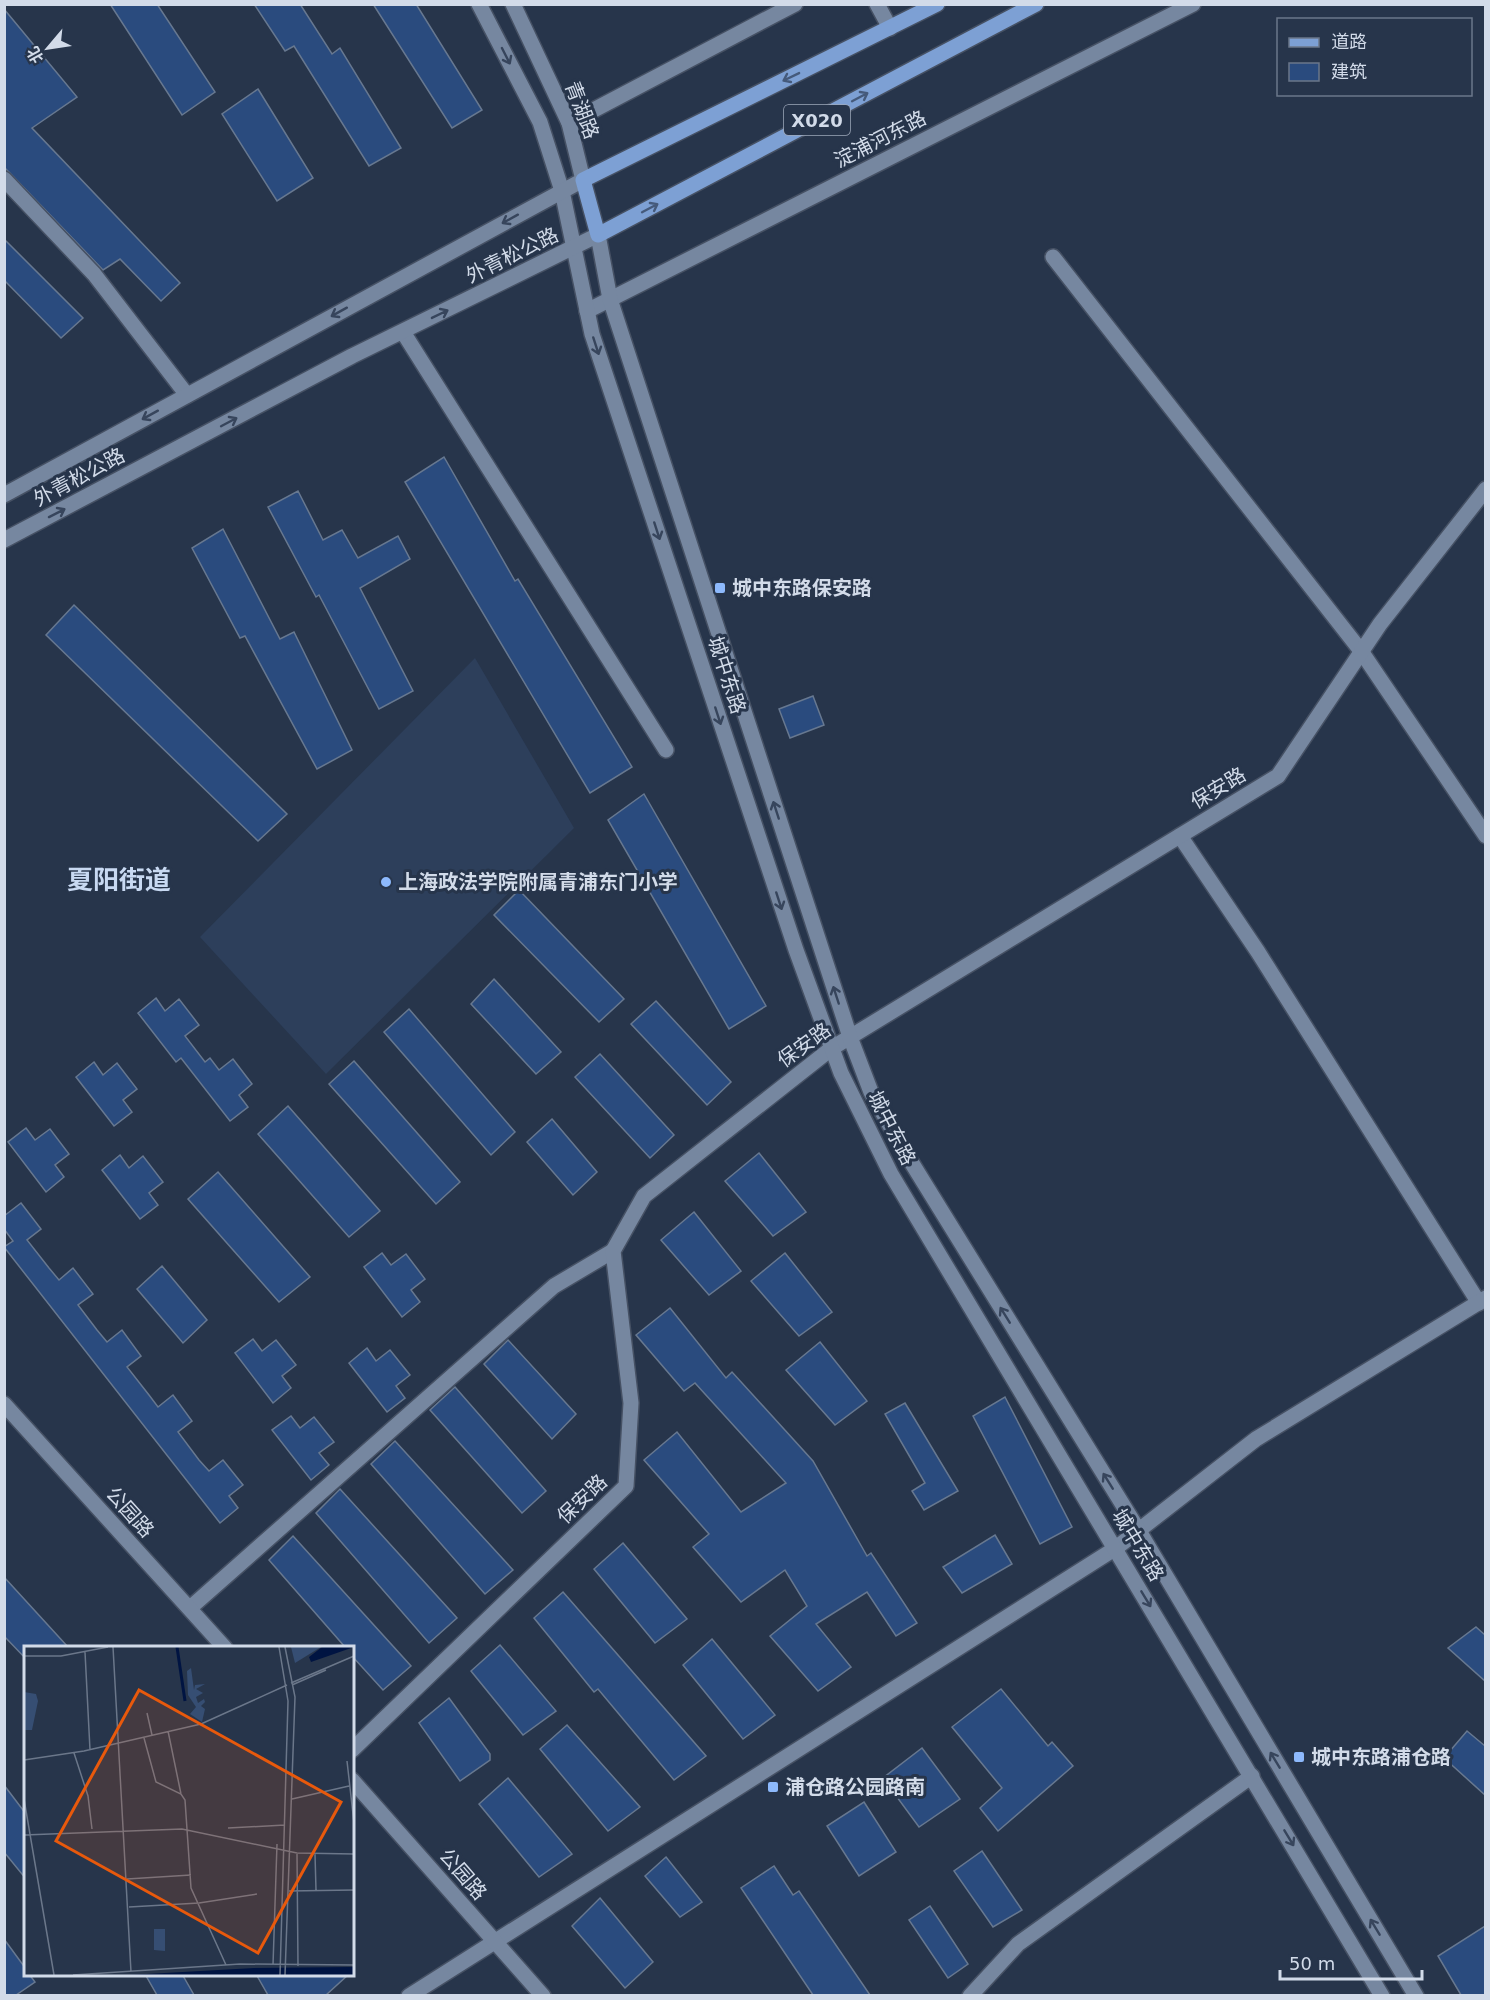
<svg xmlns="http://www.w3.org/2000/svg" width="1490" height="2000" font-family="'DejaVu Sans','Noto Sans SC',sans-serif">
  <rect width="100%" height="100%" fill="#27354b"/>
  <polygon fill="#2d3f5b" points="475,658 574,828 326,1074 200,937"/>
  <g fill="#2a4b7e" stroke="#677890" stroke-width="1.5">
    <polygon points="110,4 157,4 215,92 182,115"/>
    <polygon points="254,4 300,4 332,54 340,48 401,148 369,166 294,46 285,51"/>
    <polygon points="373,4 416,4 482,110 452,128"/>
    <polygon points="4,9 77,97 32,128 180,283 161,301 120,259 103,270 4,167"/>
    <polygon points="258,89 313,178 277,201 222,114"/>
    <polygon points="4,239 83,318 61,338 4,280"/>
    <polygon points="444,457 515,581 518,579 632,767 590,793 405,482"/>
    <polygon points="298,491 323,540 342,530 358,558 398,536 410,559 360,588 413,691 379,709 319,595 316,597 268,507"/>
    <polygon points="223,529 280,639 294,632 352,750 317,769 245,636 240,638 192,548"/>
    <polygon points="74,605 287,814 258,841 46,635"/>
    <polygon points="813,696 824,725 790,738 779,709"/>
    <polygon points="644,794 766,1006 729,1029 608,820"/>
    <polygon points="519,890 624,999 599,1022 494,915"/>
    <polygon points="494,979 561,1052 536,1074 471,1004"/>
    <polygon points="156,998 165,1011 179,999 199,1025 185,1036 205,1062 210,1058 219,1070 233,1059 252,1084 239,1095 248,1107 230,1121 181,1058 176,1062 138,1013"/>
    <polygon points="656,1001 731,1082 707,1105 631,1024"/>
    <polygon points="409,1009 515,1132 491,1155 384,1032"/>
    <polygon points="600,1054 674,1135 650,1158 575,1077"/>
    <polygon points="354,1061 460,1182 436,1204 329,1084"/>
    <polygon points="94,1062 103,1075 117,1063 137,1089 123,1100 132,1112 114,1126 76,1077"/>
    <polygon points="288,1106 380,1211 349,1237 258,1134"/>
    <polygon points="552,1119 597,1172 573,1195 527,1142"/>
    <polygon points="26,1128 35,1140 50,1129 69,1154 55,1165 64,1177 46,1192 8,1142"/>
    <polygon points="759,1153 806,1212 773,1236 725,1181"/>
    <polygon points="120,1155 129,1168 143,1156 163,1182 149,1193 158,1205 140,1219 102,1170"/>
    <polygon points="218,1172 310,1277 279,1302 188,1199"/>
    <polygon points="21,1203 41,1229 27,1240 49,1268 59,1280 73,1268 93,1294 78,1305 97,1330 107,1342 122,1330 141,1356 127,1367 149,1395 158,1407 173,1395 192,1421 178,1432 199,1460 209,1471 223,1460 243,1485 229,1496 238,1508 220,1523 4,1247 13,1241 4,1229 4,1216"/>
    <polygon points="694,1212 741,1271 709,1295 661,1240"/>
    <polygon points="382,1253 391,1265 406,1254 425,1279 411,1290 420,1302 402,1317 364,1267"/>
    <polygon points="785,1253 832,1312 799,1336 751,1281"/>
    <polygon points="162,1266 207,1320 183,1343 137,1289"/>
    <polygon points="670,1308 726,1378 732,1372 813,1461 867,1556 871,1553 917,1623 896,1636 867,1592 816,1624 851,1667 818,1691 770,1636 807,1606 785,1570 741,1602 693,1547 709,1534 644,1460 677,1432 741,1512 786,1483 695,1383 684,1391 636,1335"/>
    <polygon points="253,1339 262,1351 276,1340 296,1365 282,1376 291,1388 273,1403 235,1353"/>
    <polygon points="508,1340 576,1414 552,1439 484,1364"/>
    <polygon points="820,1342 867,1401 835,1425 786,1370"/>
    <polygon points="367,1348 376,1361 390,1350 410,1375 396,1386 405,1398 387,1412 349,1363"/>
    <polygon points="455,1387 546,1491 522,1513 430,1410"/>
    <polygon points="1005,1397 1072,1527 1040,1544 973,1416"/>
    <polygon points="905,1403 958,1491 924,1510 912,1491 925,1483 885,1414"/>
    <polygon points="291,1416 300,1428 314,1417 334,1442 319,1453 329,1465 311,1480 272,1430"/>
    <polygon points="395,1441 513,1570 485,1594 371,1464"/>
    <polygon points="340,1489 457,1618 429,1643 316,1513"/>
    <polygon points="995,1535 1012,1564 962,1593 943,1567"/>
    <polygon points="293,1536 411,1666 383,1690 352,1656 352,1647 345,1647 269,1560"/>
    <polygon points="623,1543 687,1619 655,1643 594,1569"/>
    <polygon points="4,1577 68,1647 26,1647 26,1659 4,1636"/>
    <polygon points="563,1592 706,1756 674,1780 598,1689 594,1692 534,1618"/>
    <polygon points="1476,1627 1485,1635 1485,1681 1448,1648"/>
    <polygon points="712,1639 775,1715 743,1739 683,1665"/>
    <polygon points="500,1645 556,1711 523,1735 471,1671"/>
    <polygon points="1001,1689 1048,1746 1052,1742 1073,1766 998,1831 980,1808 1002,1788 952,1727"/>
    <polygon points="449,1698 490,1754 490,1760 460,1781 419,1723"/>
    <polygon points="567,1725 640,1807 608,1831 540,1749"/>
    <polygon points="1467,1731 1485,1746 1485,1795 1444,1758"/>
    <polygon points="922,1748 960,1799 919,1827 883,1778"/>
    <polygon points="508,1778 572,1854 539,1877 479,1804"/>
    <polygon points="4,1785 26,1814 26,1879 4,1852"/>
    <polygon points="864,1802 896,1852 859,1876 827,1826"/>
    <polygon points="982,1851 1022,1910 993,1927 954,1871"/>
    <polygon points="666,1857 702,1902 680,1917 645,1876"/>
    <polygon points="774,1866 793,1895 799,1891 870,1995 813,1995 741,1888"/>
    <polygon points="600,1898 653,1962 625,1988 572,1926"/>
    <polygon points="930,1906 968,1964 948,1978 909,1920"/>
    <polygon points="1485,1926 1485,1995 1461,1995 1438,1956"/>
    <polygon points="4,1939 26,1969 26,1974 29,1974 35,1982 16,1995 4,1995"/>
    <polygon points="145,1974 182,1974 194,1995 157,1995"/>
    <polygon points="256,1974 349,1974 326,1995 268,1995"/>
  </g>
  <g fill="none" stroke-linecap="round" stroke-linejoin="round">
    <defs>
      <g id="minor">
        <polyline points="877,4 890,28"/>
        <polyline points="569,123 795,4"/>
        <polyline points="4,179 94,274 187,395"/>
        <polyline points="1053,257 1361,651 1486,836"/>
        <polyline points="587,311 1193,4"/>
        <polyline points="403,332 666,750"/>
        <polyline points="1180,836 1258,952 1479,1303"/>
        <polyline points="190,1608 554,1286 613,1251"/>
        <polyline points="352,1750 626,1486 631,1403 613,1251 644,1196 832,1048 1278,776 1380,624 1486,489"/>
        <polyline points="409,1996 1116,1548 1256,1439 1486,1298"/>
        <polyline points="970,1996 1018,1944 1252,1776"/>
      </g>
      <g id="tertiary">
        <polyline points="4,1404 225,1648"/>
        <polyline points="352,1780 543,1996"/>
      </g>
      <g id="secondary">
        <polyline points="479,4 540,122 562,191 592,334 796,950 841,1073 891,1174 1382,1996"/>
        <polyline points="4,495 583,180 569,123 513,4"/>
        <polyline points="4,540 352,356 598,235 610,299 850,1037 871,1092 905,1152 1139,1531 1416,1996"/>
      </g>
      <polyline id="primary" points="937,4 583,180 598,235 1036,4"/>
    </defs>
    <use href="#minor" stroke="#465164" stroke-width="18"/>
    <use href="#tertiary" stroke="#465164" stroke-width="18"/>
    <use href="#secondary" stroke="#465164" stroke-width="18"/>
    <use href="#primary" stroke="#465164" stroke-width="18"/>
    <use href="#minor" stroke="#7687a0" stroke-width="15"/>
    <use href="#tertiary" stroke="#7687a0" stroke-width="15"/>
    <use href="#secondary" stroke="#7687a0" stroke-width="15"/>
    <use href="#primary" stroke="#7da0d4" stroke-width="15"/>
  </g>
  <defs><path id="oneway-shaft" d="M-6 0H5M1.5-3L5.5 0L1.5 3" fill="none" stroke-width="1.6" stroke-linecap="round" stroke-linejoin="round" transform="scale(1.5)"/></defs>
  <g stroke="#37455c">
    <use href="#oneway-shaft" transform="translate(506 56) rotate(63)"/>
    <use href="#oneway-shaft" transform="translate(510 219) rotate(151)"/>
    <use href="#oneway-shaft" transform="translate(339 312) rotate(151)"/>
    <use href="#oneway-shaft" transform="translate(440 314) rotate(-26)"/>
    <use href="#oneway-shaft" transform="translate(596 346) rotate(72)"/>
    <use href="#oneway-shaft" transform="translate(150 415) rotate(151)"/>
    <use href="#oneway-shaft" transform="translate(229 422) rotate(-28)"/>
    <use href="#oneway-shaft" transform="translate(57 513) rotate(-27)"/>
    <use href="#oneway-shaft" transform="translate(657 531) rotate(72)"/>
    <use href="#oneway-shaft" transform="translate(718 716) rotate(72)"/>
    <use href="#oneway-shaft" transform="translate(776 810) rotate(-108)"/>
    <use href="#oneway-shaft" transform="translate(779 901) rotate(72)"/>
    <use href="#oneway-shaft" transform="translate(836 995) rotate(-108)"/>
    <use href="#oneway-shaft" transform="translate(1005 1315) rotate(-122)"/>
    <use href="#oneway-shaft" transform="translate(1108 1481) rotate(-122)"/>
    <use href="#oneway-shaft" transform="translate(1146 1599) rotate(59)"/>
    <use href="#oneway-shaft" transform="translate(1275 1760) rotate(-121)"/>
    <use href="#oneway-shaft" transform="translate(1289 1838) rotate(59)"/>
    <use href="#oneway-shaft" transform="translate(1375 1927) rotate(-121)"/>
  </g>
  <g stroke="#455a7b">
    <use href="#oneway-shaft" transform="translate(791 77) rotate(154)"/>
    <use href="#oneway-shaft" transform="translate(860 97) rotate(-28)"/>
    <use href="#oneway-shaft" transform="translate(650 208) rotate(-28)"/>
  </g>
  <g fill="#8db9fc" stroke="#27354b" stroke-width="2">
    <rect x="714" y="582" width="12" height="12" rx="3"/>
    <circle cx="386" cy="882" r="6"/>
    <rect x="1293" y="1751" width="12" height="12" rx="3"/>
    <rect x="767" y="1781" width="12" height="12" rx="3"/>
  </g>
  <g text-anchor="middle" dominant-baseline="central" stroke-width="6" stroke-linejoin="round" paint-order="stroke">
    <rect fill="#27354b" stroke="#9fa9ba" stroke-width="1.5" x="784" y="105" width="66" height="30" rx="4.5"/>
    <g font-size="18" font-weight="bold" fill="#d2dbe9">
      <text x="817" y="120">X020</text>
    </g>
    <g font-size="20" fill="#d2dbe9" stroke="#27354b">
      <text transform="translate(582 110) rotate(69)">青湖路</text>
      <text transform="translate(880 139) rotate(-27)">淀浦河东路</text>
      <text transform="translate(512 255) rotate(-26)">外青松公路</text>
      <text transform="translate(79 477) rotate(-28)">外青松公路</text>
      <text transform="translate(727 675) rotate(72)">城中东路</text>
      <text transform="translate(1218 788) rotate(-31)">保安路</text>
      <text transform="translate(804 1045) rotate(-36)">保安路</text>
      <text transform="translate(892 1128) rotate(63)">城中东路</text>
      <text transform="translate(582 1499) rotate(-44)">保安路</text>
      <text transform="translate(130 1512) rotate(48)">公园路</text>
      <text transform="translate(1138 1545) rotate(59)">城中东路</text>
      <text transform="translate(463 1874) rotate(49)">公园路</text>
    </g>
    <g font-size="20" font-weight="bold" fill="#d2dbe9" stroke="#27354b" text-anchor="start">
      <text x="732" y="588">城中东路保安路</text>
      <text x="398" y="882">上海政法学院附属青浦东门小学</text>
      <text x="1311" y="1757">城中东路浦仓路</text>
      <text x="785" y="1787">浦仓路公园路南</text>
    </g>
    <g font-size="26" font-weight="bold" fill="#c8d9f2" stroke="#27354b">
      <text x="119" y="880">夏阳街道</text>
    </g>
  </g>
  <g transform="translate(24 1646)">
    <rect width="330" height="330" fill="#27354b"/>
    <path d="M267,1H297L271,17ZM167,22L170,44L171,39L181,38L172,43L179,47L172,51L174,57L180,53L181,56L177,60L181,63L178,76L166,68L172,61L164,49L163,25ZM0,46L12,48L14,55L8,84H0ZM130,283H141V305L130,304Z" fill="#364e73"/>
    <path d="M298,1H330L287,16L285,11ZM230,322L329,321L330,329H105Z" fill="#001442"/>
    <path fill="none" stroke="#001442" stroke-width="3" d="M153,1L161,55"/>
    <path fill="none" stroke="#6b778a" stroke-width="1.5" d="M89,1L107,326M255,1L264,55L256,329M61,6L66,104M0,10H37L84,1M267,37L330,10M268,39L302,24M123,67L128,89M144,85L157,148M120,92L132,136L157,148L161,154L167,242L202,319M50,107L64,150L68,183M0,114L60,105L177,78L263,39M323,115L330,177M0,153L30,329M268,153L325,140M204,182L261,179M0,189L158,183L273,207L330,208M273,208L274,320M291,208L292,244M103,233L167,229M265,245L330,244M105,261L175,257L233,248M249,319L253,198M49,329L216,318L330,319M261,329L271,51L261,1"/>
    <path fill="#e8590c" fill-opacity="0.15" stroke="#e8590c" stroke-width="3" d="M115,44L317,156L234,307L32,195Z"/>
    <rect width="330" height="330" fill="none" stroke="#d2dbe9" stroke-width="3"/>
  </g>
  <rect width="1490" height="2000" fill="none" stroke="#d2dbe9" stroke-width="12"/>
  <rect x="1277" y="18" width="195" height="78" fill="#27354b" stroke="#6b778a" stroke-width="1.5"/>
  <rect x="1289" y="38" width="30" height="9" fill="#7da0d4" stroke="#6b778a" stroke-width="1.5"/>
  <text x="1331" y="48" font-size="18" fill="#d2dbe9">道路</text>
  <rect x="1289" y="63" width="30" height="18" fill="#2a4b7e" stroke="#6b778a" stroke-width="1.5"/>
  <text x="1331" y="78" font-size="18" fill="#d2dbe9">建筑</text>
  <g transform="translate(48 48) rotate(241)" stroke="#27354b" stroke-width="4.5" paint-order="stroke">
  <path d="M0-4.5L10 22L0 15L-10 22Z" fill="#d2dbe9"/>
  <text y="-9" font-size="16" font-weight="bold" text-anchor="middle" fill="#d2dbe9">北</text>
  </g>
  <path d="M1280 1970v9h142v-9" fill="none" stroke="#d2dbe9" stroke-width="3"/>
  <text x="1289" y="1970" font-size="18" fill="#d2dbe9" stroke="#27354b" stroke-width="4.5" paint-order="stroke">50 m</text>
</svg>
